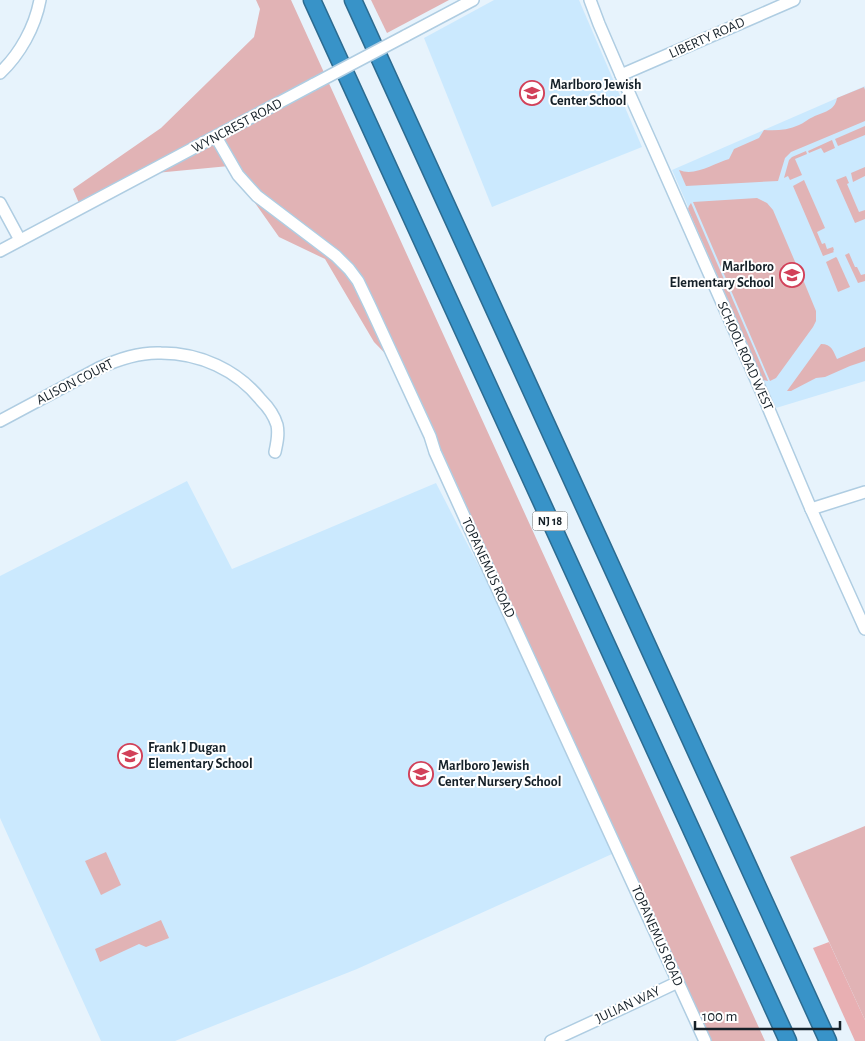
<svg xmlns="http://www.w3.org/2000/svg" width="865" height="1041" font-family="'Alegreya Sans',sans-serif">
  <rect width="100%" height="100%" fill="#e7f3fc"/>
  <g fill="#cbe9fe">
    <polygon points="494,0 579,0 642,147 492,207 424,38"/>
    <polygon points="865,86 865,381 776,408 672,170"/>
    <polygon points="187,481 232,569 436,483 486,580 612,854 357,969 175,1041 101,1041 0,818 0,576"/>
  </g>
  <g fill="#e1b3b5">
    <polygon points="256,0 291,0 765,1041 710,1041 408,377 374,342 325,259 279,237 229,166 145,174 81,208 73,189 161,128 254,37 260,9"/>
    <polygon points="371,0 449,0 387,33"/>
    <path d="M864,87L865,90V121L791,152L785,158L778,181L686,186L679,170C695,177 714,163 729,159L734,149L759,138L764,130C776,131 788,130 799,125C804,123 808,119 813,117C823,112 835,111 837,98Z"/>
    <polygon points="865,126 865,135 838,146 835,139"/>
    <polygon points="832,140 835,148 824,153 821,148 809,153 808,151"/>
    <polygon points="806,151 807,154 795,159 802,175 790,180 788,176 784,178 789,160 792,157"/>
    <polygon points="865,167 865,176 853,182 851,173"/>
    <polygon points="846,176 849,183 847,184 859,212 865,210 865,219 855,223 836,180"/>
    <polygon points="804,180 825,228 817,232 822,244 825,243 827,249 833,247 834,250 833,251 834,252 823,256 793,186"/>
    <polygon points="757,198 767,203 773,210 796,264 788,267 786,266 782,266 780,271 783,274 786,274 788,272 789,269 797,265 816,311 816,321 813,327 776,378 770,381 693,202"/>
    <polygon points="691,203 768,381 763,380 688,209 689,206"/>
    <polygon points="849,253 855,267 857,267 861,275 865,274 865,281 858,283 845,255"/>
    <polygon points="836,257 837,258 850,287 838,292 826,262"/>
    <path d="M821,344C832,344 833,351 837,359L865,347V361L850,366L825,377L816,378L791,391H787Z"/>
    <polygon points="865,826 865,1020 790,857"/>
    <polygon points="106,852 121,885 101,895 85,861"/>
    <polygon points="161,920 169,938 146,947 139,944 100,962 95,949"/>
  </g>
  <polygon fill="#e8afb2" points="829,942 865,1020 865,1041 855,1041 813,948"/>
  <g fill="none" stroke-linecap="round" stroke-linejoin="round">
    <defs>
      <g id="minor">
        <polyline points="590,0 599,24 621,75 651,142 765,400 811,509 865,629"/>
        <polyline points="405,36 473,0"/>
        <path d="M0,73C20,54 35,27 40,0"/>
        <polyline points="621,75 794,0"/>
        <polyline points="216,137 238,175 257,196 336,256 349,269 358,281 370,306 430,436 435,452 469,527 705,1041"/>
        <polyline points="0,203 20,240"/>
        <polyline points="0,251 314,84"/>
        <path d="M0,421L99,368C119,359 139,352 161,353C200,353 237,370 261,400C268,407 274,415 277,425C279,434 277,443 275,452"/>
        <polyline points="811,509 865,492"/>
        <polyline points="551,1041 638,1001 678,982"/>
      </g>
      <g id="highway">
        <polyline points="312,0 788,1041"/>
        <polyline points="353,0 828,1041"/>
      </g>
    </defs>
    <use href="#minor" stroke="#afcde2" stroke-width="14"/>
    <use href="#highway" stroke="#2c6b90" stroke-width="19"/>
    <use href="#minor" stroke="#fff" stroke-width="11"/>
    <use href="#highway" stroke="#3893c8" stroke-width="16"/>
    <defs>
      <polyline id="minor-bridge" points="314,84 405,36"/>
    </defs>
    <use href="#minor-bridge" stroke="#afcde2" stroke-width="14" stroke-linecap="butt"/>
    <use href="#minor-bridge" stroke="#fff" stroke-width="11"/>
  </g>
  <defs>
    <symbol id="school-ring" viewBox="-11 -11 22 22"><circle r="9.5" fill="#fff" stroke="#d24159" stroke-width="1.5"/><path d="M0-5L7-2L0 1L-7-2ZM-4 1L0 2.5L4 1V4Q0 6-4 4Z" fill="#d24159"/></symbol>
  </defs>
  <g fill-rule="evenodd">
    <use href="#school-ring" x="518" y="79" width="28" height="28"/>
    <use href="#school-ring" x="778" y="261" width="28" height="28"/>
    <use href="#school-ring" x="116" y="742" width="28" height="28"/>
    <use href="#school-ring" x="407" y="760" width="28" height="28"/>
  </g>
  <g text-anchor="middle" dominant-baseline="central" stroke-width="4" stroke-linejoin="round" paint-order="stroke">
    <rect fill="#fff" stroke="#5c6469" stroke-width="1" x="532.5" y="511.5" width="35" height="19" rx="4"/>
    <g font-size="12" font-weight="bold" fill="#162129">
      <text x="550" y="521">NJ 18</text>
    </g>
    <g font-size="14" fill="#162129" stroke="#fff">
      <text transform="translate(707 38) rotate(-24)">LIBERTY ROAD</text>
      <text transform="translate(237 126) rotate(-28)">WYNCREST ROAD</text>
      <text transform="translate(745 356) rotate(66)">SCHOOL ROAD WEST</text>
      <text transform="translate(75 382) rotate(-27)">ALISON COURT</text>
      <text transform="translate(488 568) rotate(65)">TOPANEMUS ROAD</text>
      <text transform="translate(657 936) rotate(66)">TOPANEMUS ROAD</text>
      <text transform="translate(628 1005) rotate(-25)">JULIAN WAY</text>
    </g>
    <g font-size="14" font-weight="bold" fill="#162129" stroke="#fff" text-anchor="start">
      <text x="550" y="85">Marlboro Jewish<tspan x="550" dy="16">Center School</tspan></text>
      <text x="774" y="267" text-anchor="end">Marlboro<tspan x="774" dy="16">Elementary School</tspan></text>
      <text x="148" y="748">Frank J Dugan<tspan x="148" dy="16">Elementary School</tspan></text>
      <text x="438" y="766">Marlboro Jewish<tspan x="438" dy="16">Center Nursery School</tspan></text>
    </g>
  </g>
  <path d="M695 1021v8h145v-8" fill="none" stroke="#162129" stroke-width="2.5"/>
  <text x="702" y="1021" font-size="15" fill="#162129" stroke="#ffffff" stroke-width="4" paint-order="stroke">100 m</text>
</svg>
